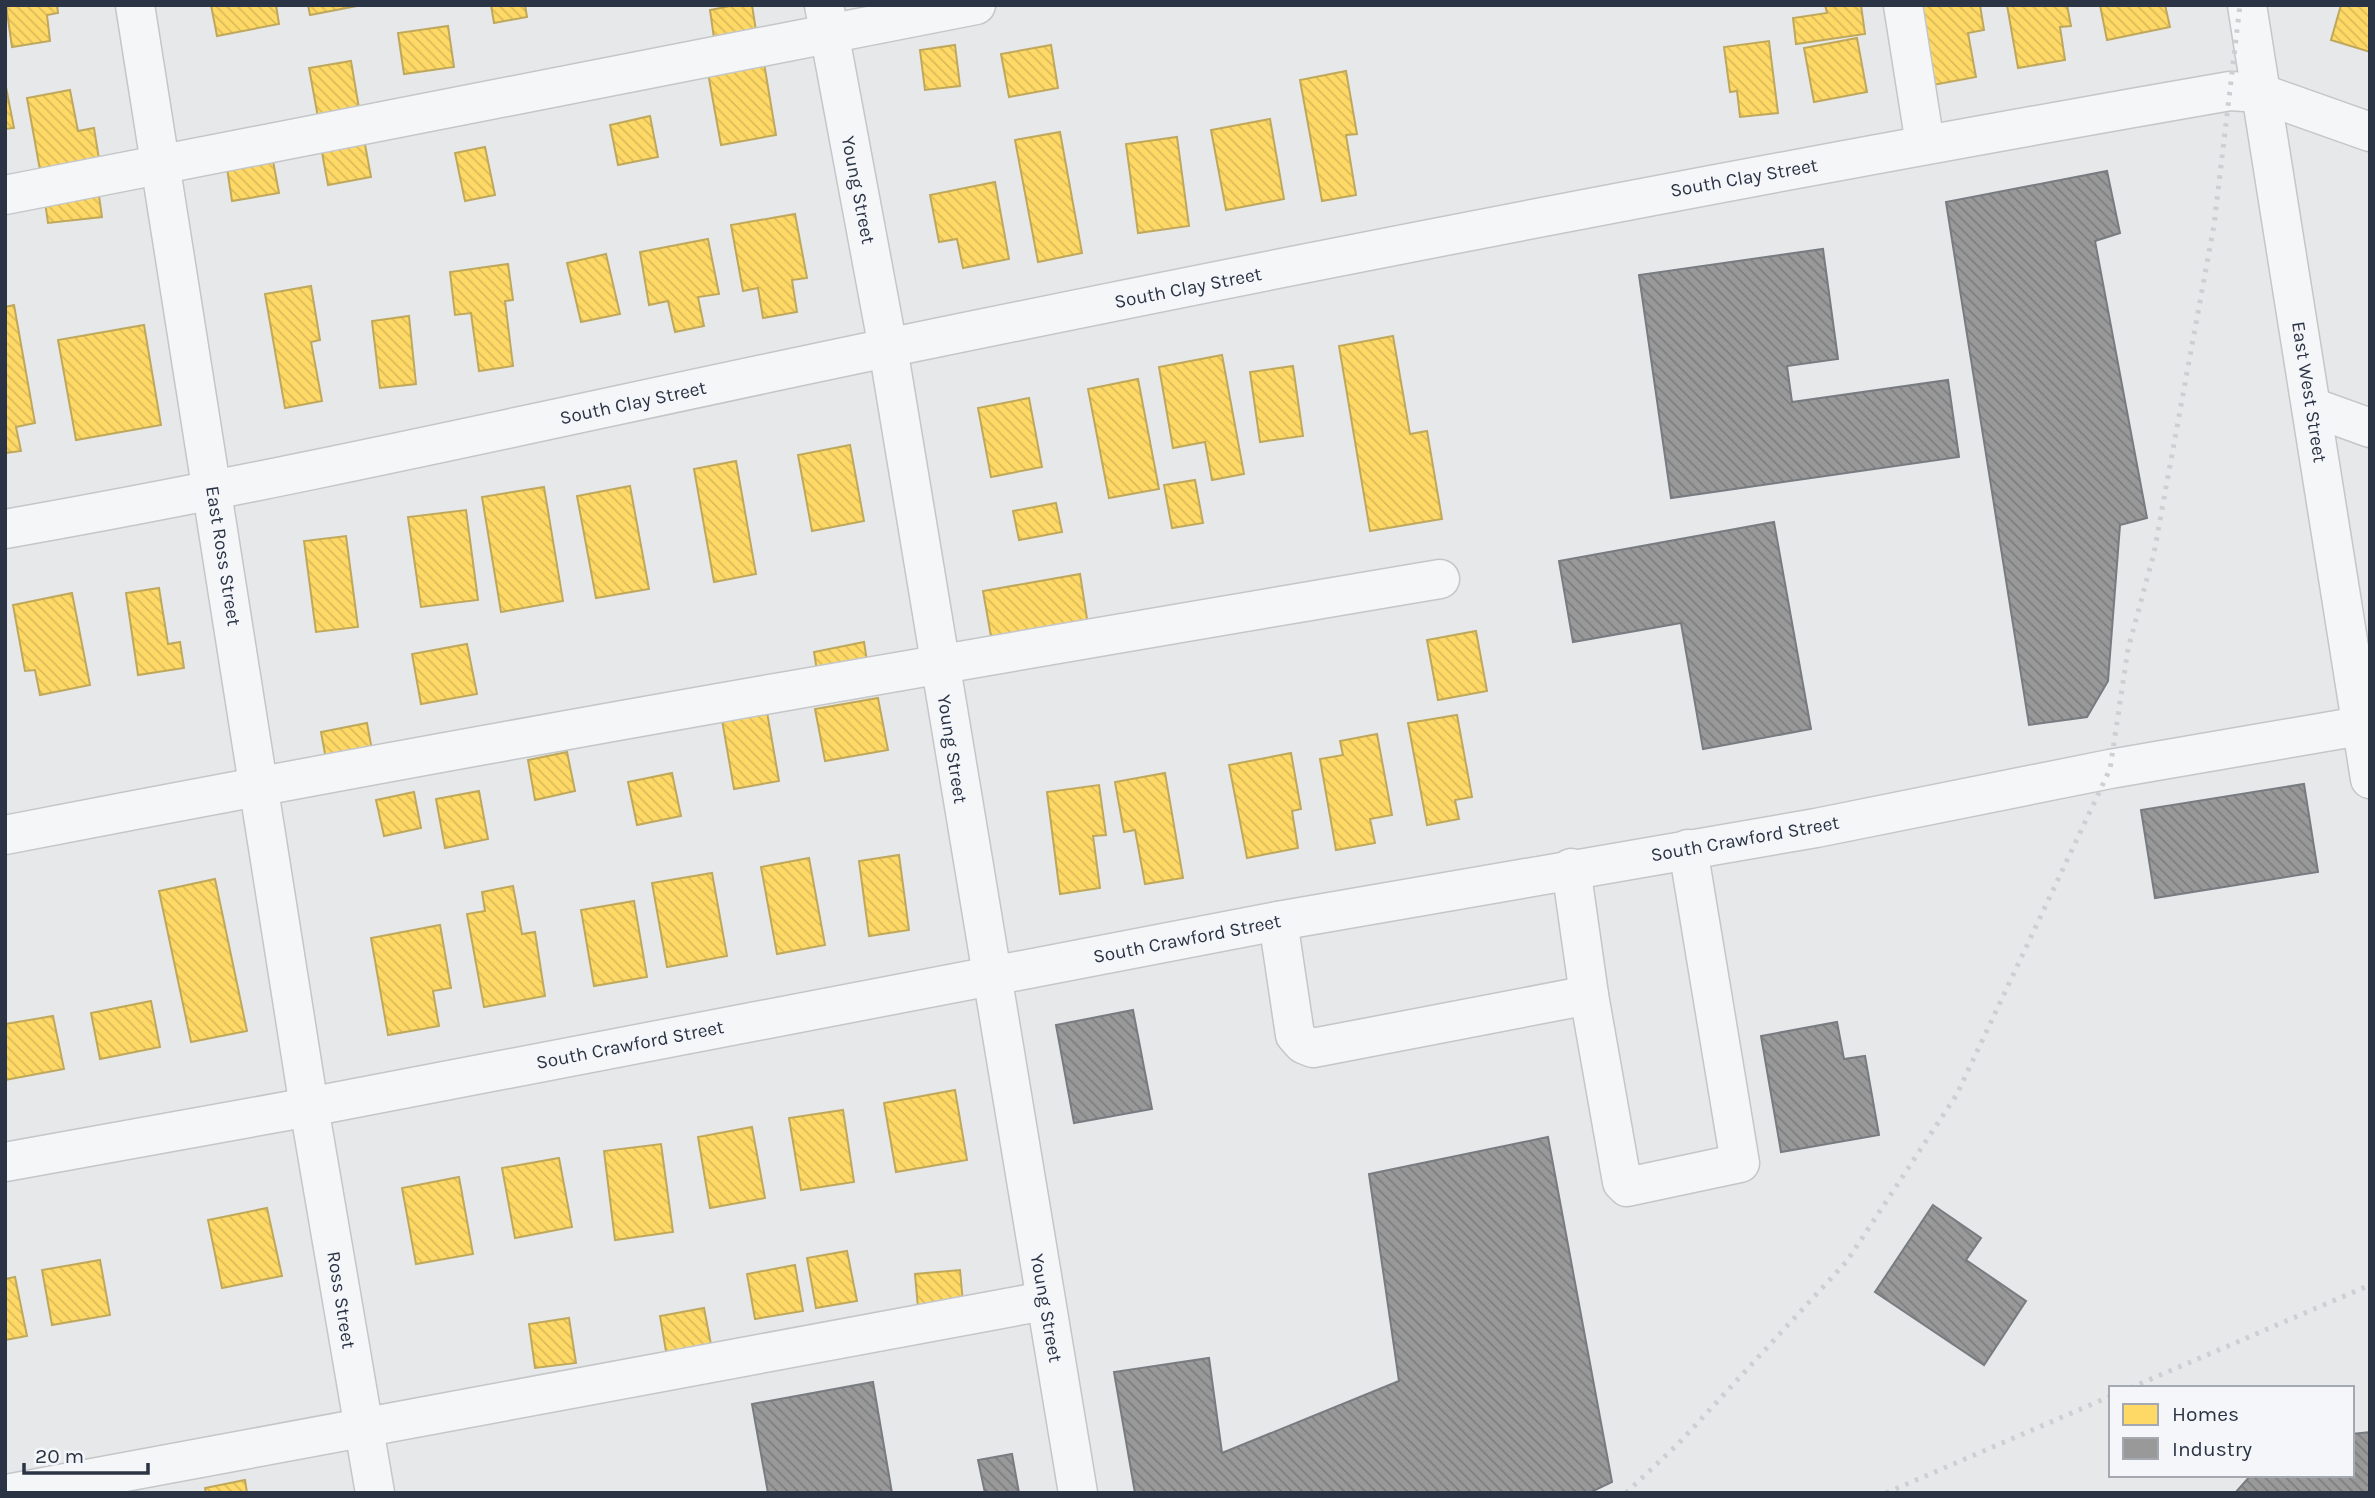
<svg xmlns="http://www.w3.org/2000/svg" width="2375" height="1498" font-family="Karla,sans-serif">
  <defs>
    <pattern id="homes-back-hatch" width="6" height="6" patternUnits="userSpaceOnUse" patternTransform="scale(1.75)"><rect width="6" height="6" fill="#ffd966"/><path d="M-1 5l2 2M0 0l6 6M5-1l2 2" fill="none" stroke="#dbbb5a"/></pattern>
    <pattern id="industry-back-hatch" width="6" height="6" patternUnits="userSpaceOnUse" patternTransform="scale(1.75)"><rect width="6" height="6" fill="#999"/><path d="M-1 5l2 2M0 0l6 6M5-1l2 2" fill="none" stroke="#7d7e7f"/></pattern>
  </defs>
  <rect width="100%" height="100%" fill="#e6e8ea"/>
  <g fill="url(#homes-back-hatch)" stroke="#bfa85c" stroke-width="2">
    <polygon points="6,5 57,5 58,13 47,15 50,41 12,47"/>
    <polygon points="211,5 276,5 279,24 217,36"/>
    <polygon points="308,5 362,5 310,15"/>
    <polygon points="491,5 525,5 527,17 494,23"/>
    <polygon points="735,5 752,5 756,31 714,38 710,10"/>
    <polygon points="1825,5 1861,5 1865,34 1796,44 1793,18 1827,13"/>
    <polygon points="1912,5 1980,5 1984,30 1968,33 1976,77 1927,86"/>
    <polygon points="2007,5 2067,5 2071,26 2060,27 2065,60 2018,68"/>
    <polygon points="2100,5 2165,5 2170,27 2107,40"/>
    <polygon points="2341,5 2370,5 2370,52 2331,40"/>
    <polygon points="448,26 454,67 404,74 398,33"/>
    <polygon points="1857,38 1867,92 1814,102 1804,48"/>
    <polygon points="1769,41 1778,113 1740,117 1737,91 1730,92 1724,47"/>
    <polygon points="955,45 960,86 925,90 920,50"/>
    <polygon points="1051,45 1058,88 1009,97 1001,54"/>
    <polygon points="351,61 361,120 320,128 309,68"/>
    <polygon points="764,63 776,135 721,145 708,73"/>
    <polygon points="1346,71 1357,134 1346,135 1356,195 1322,201 1300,80"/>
    <polygon points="5,82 14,128 5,129"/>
    <polygon points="70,90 78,131 94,128 99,159 40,170 27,98"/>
    <polygon points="650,116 658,157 618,165 610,125"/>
    <polygon points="1270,119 1284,199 1226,210 1211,130"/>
    <polygon points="1060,132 1082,253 1038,262 1015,140"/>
    <polygon points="1177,137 1189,226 1138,233 1126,144"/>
    <polygon points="364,139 371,177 328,185 321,147"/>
    <polygon points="485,147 495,195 465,201 455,153"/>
    <polygon points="273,161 279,193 232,201 227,168"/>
    <polygon points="995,182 1009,259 963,268 957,239 939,242 930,195"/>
    <polygon points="98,189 102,217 48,223 44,195"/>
    <polygon points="795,214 807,278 792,280 797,312 763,318 758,288 743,291 731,225"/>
    <polygon points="708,239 719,294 698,297 704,326 675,332 668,301 649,305 640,252"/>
    <polygon points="606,254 620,314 581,322 567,263"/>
    <polygon points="508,264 513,300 505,301 513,366 479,371 471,313 455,315 450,272"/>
    <polygon points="311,286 320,340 311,342 322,401 285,408 265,294"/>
    <polygon points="14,305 35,423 16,427 21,451 5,453 5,307"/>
    <polygon points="409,316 416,384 380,388 372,321"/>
    <polygon points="144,325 161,425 76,440 58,340"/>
    <polygon points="1393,336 1410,434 1427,431 1442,519 1370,531 1339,346"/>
    <polygon points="1222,355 1244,474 1212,480 1205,442 1173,448 1159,367"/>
    <polygon points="1293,366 1303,436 1260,442 1250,372"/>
    <polygon points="1138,379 1159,489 1109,498 1088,389"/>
    <polygon points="1029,398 1042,467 991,477 978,408"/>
    <polygon points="850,445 864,521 812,531 798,455"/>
    <polygon points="736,461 756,574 714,582 694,469"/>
    <polygon points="1195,480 1203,523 1172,528 1164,485"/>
    <polygon points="630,486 649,589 596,598 577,496"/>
    <polygon points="544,487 563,601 501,612 482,497"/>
    <polygon points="1056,503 1062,532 1019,540 1013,511"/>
    <polygon points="466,510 478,600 421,607 408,517"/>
    <polygon points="346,536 358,627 316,632 304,541"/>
    <polygon points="1080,574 1088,625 992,642 983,591"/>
    <polygon points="159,588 168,644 180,642 184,668 138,675 126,593"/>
    <polygon points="72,593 90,685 40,695 35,670 25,671 13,605"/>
    <polygon points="1476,631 1487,691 1438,700 1427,640"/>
    <polygon points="864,642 868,667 818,677 814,652"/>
    <polygon points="467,644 477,694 421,704 412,654"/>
    <polygon points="878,698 888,750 825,761 815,709"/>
    <polygon points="767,712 779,781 734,789 722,720"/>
    <polygon points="1457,715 1472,797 1455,800 1459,819 1427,825 1408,723"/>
    <polygon points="367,723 374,761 328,770 321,732"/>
    <polygon points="1377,734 1392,815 1370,819 1375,843 1336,850 1320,759 1343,755 1340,741"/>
    <polygon points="567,752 575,791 535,800 528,760"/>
    <polygon points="1291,753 1301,809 1292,811 1298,848 1247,858 1229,765"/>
    <polygon points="672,773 681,816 637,825 628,782"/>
    <polygon points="1165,773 1183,878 1145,884 1135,830 1124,832 1115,782"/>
    <polygon points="1099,785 1106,835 1093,836 1100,888 1060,894 1047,792"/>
    <polygon points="479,791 488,839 445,848 436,799"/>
    <polygon points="414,792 421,828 384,836 376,800"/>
    <polygon points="899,855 909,930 869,936 859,861"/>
    <polygon points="809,858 825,945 777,954 761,867"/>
    <polygon points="712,873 727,956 667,967 652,883"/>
    <polygon points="215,879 247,1031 191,1042 159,891"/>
    <polygon points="513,886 522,934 535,932 545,996 484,1007 467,914 485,911 482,892"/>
    <polygon points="634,901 647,977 594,986 581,910"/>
    <polygon points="440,925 451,988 433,991 439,1026 388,1035 371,938"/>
    <polygon points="151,1001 160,1047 100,1059 91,1013"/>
    <polygon points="53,1016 64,1069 5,1080 5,1024"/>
    <polygon points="955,1090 967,1160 896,1172 884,1103"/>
    <polygon points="843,1110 854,1182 801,1190 789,1118"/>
    <polygon points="752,1127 765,1198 710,1208 698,1137"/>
    <polygon points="661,1144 673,1232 615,1240 604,1151"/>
    <polygon points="559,1158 572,1227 515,1238 502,1168"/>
    <polygon points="459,1177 473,1254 416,1264 402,1188"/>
    <polygon points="267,1208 282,1276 222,1288 208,1220"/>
    <polygon points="847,1251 857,1301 816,1308 807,1258"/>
    <polygon points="100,1260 110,1315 52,1325 42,1270"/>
    <polygon points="795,1265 803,1311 755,1319 747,1274"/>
    <polygon points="960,1270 963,1303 918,1308 915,1274"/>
    <polygon points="15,1277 27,1336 5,1340 5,1279"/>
    <polygon points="704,1308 713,1355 668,1363 660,1316"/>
    <polygon points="569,1318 576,1363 535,1368 529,1324"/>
    <polygon points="245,1480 247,1493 206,1493 205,1488"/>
  </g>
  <g fill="url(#industry-back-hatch)" stroke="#787b80" stroke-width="2">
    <polygon points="2107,171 2120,233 2095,241 2147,518 2120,525 2108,681 2087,717 2029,725 1946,202"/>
    <polygon points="1823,249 1838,359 1787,366 1792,402 1948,380 1959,457 1671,498 1639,275"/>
    <polygon points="1774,522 1811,729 1703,749 1681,623 1573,642 1559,561"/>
    <polygon points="2304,784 2318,872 2155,898 2141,810"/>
    <polygon points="1133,1010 1152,1109 1074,1123 1056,1025"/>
    <polygon points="1837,1022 1844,1059 1865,1056 1879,1135 1781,1152 1761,1036"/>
    <polygon points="1548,1137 1612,1482 1589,1493 1135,1493 1114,1372 1209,1358 1222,1453 1399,1381 1369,1174"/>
    <polygon points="1933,1205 1981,1238 1966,1260 2026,1301 1984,1365 1875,1292"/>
    <polygon points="873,1382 892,1493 768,1493 752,1404"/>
    <polygon points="2370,1432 2370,1493 2235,1493 2251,1475 2352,1475 2352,1434"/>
    <polygon points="1012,1454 1019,1493 985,1493 978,1460"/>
  </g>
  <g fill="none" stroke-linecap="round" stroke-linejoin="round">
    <defs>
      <g id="minor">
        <polyline points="135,5 309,1107 375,1493"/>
        <polyline points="824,5 888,348 1078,1493"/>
        <polyline points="1903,5 1925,144"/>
        <polyline points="2247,5 2370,779"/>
        <polyline points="5,195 976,5"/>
        <polyline points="2312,407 2370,428"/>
        <path d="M5,529C301,477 593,409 887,348C1333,256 1781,169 2230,91L2260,93L2370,132"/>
        <path d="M5,835C482,742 961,660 1440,579"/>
        <polyline points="1278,921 1295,1035 1303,1044 1313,1048 1589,995 1571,868"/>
        <polyline points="1589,995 1622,1182 1627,1187 1740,1163 1688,849"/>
        <polyline points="5,1162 309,1107 1278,921 1816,828 2110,769 2360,726 2370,729"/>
        <polyline points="12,1493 1044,1301"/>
      </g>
    </defs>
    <use href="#minor" stroke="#c4c6c8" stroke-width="41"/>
    <use href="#minor" stroke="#f5f6f7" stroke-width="38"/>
    <g stroke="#cecfd2" stroke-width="5" stroke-dasharray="3.5 7" stroke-linecap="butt">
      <polyline points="2130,1388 2370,1285"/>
      <polyline points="1626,1493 1679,1443 1847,1261 1957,1094 2110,769 2128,649 2154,553 2214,225 2240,5"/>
      <polyline points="1886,1493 2111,1396"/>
    </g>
  </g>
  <g text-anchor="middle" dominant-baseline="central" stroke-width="7" stroke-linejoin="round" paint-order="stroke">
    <g font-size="19" fill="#2b3445" stroke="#f4f6f9">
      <text transform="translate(1744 178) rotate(-10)">South Clay Street</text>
      <text transform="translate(858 190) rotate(79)">Young Street</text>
      <text transform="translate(1188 288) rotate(-11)">South Clay Street</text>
      <text transform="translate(2309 392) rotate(81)">East West Street</text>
      <text transform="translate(633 403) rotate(-12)">South Clay Street</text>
      <text transform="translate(223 556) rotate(81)">East Ross Street</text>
      <text transform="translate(952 749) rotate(81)">Young Street</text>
      <text transform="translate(1745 839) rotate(-10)">South Crawford Street</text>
      <text transform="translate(1187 939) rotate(-11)">South Crawford Street</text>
      <text transform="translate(630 1045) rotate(-11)">South Crawford Street</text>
      <text transform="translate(341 1300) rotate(81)">Ross Street</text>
      <text transform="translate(1046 1308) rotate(80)">Young Street</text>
    </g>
  </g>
  <rect width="2375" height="1498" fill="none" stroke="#2b3445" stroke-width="14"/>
  <rect x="2109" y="1386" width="245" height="91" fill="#f4f6f9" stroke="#a4a8b1" stroke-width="2"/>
  <rect x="2123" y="1404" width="35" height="21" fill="#ffd966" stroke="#a4a8b1" stroke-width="2"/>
  <text x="2172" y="1421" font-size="21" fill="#2b3445">Homes</text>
  <rect x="2123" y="1438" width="35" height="21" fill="#999999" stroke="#a4a8b1" stroke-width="2"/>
  <text x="2172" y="1456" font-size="21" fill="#2b3445">Industry</text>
  <path d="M24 1463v10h124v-10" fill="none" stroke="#2b3445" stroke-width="3.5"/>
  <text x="35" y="1463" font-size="21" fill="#2b3445" stroke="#f4f6f9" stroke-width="5" paint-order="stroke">20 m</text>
</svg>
